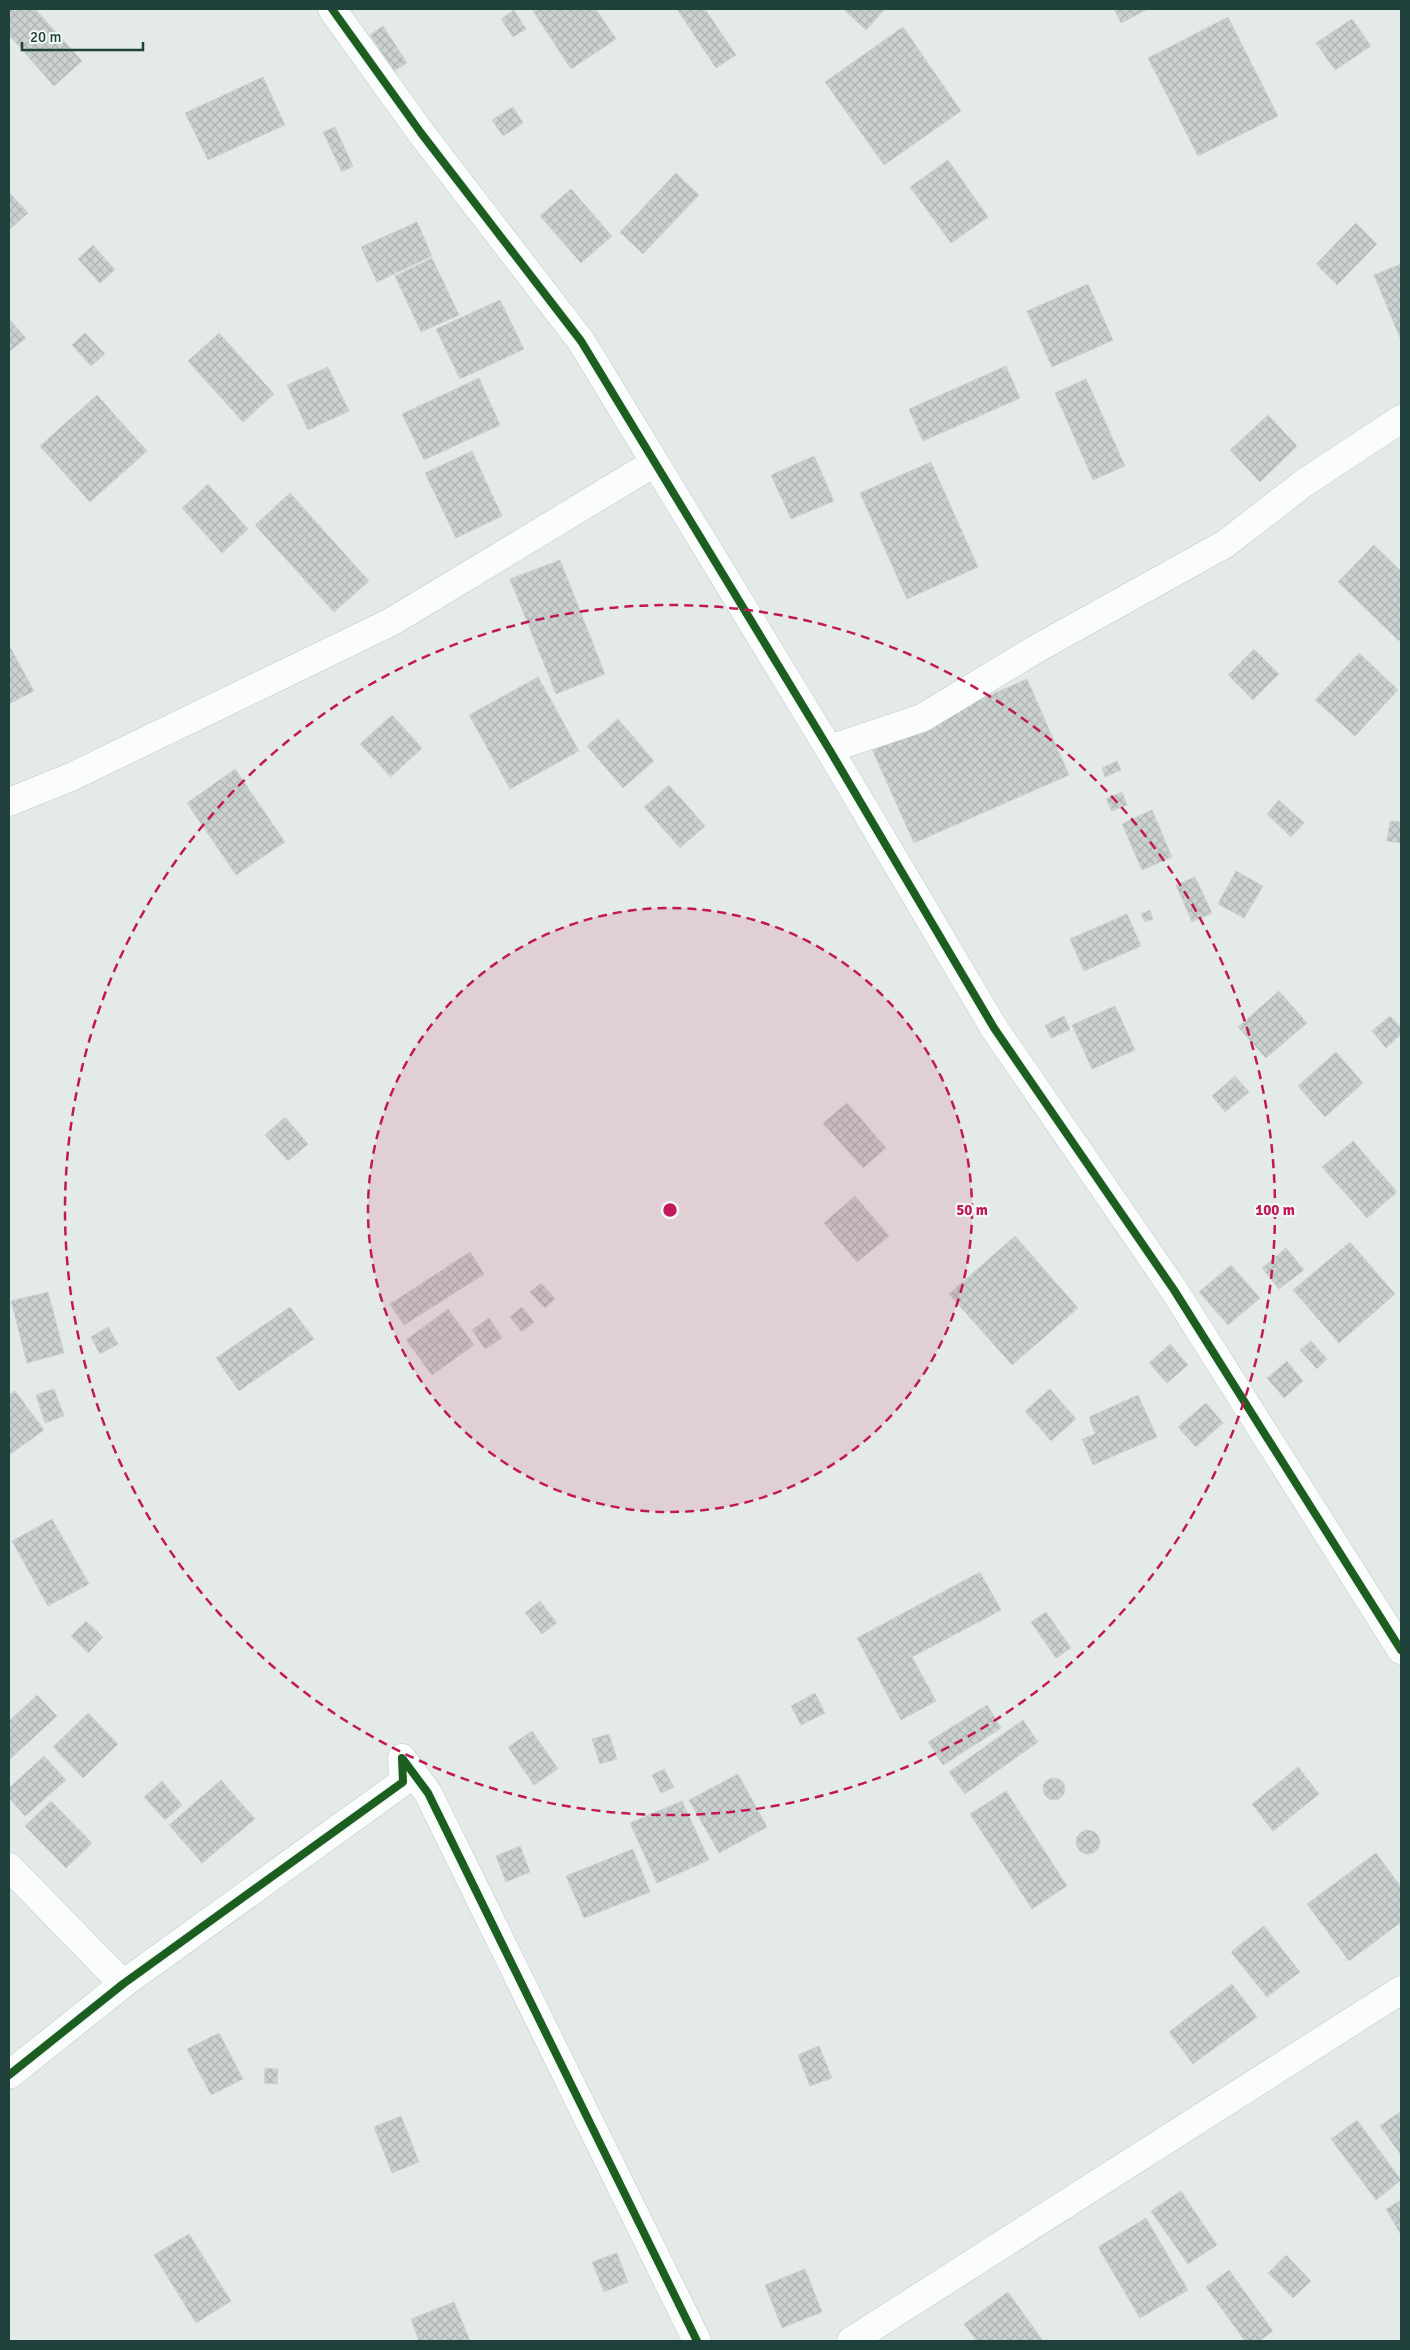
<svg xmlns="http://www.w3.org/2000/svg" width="1410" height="2350" font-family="Signika,sans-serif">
  <defs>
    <pattern id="building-cross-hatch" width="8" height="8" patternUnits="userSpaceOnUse" patternTransform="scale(1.25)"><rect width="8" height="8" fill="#cad1cf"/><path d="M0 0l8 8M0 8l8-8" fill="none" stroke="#adb4b3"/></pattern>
  </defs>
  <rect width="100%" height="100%" fill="#e4eae8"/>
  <g fill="url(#building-cross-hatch)" stroke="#ccd3d1">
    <polygon points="9,9 35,9 82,61 54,86 9,35"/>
    <polygon points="535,9 596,9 616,39 571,69 533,11"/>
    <polygon points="677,9 705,9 736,55 716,68"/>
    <polygon points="843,9 885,9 866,30"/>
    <polygon points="1114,9 1148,9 1121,23"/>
    <polygon points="514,10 526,29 513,37 501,19"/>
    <polygon points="1228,17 1278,116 1198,156 1148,58"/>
    <polygon points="1352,19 1371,46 1335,70 1316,43"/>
    <polygon points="383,26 407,63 394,71 370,35"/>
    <polygon points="903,27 961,111 884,165 825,82"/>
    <polygon points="263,77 285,125 208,160 185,113"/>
    <polygon points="513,107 523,123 503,136 492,120"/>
    <polygon points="335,127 353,166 342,172 323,132"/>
    <polygon points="948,160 988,217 951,243 910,187"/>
    <polygon points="676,173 699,195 643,254 620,232"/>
    <polygon points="571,189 612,236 581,263 540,216"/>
    <polygon points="9,192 28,213 9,230"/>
    <polygon points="417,222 432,256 377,282 361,247"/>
    <polygon points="1356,223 1377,244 1337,285 1316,264"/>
    <polygon points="93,245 115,270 100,283 78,259"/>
    <polygon points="432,258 459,315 421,332 395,276"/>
    <polygon points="1401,264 1401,340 1374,275"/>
    <polygon points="1088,284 1113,340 1052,367 1027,311"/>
    <polygon points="500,300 524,349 460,379 436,329"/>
    <polygon points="9,319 26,338 9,352"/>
    <polygon points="85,333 105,354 91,366 72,345"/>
    <polygon points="219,333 274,394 243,422 188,361"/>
    <polygon points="1006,366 1020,398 923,441 909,409"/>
    <polygon points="328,367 349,411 308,430 287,385"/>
    <polygon points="479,378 500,425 424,460 402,414"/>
    <polygon points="1086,379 1125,466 1093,480 1055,393"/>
    <polygon points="97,395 147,451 90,502 40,446"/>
    <polygon points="1268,415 1297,446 1260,482 1230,450"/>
    <polygon points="472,451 502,516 456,538 425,473"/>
    <polygon points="814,456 834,501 791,519 771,475"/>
    <polygon points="931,462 978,567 907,599 860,493"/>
    <polygon points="208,484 248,529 222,553 182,508"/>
    <polygon points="290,493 369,581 334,612 255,525"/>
    <polygon points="1374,545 1401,571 1401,639 1399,641 1338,582"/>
    <polygon points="560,560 605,674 556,694 510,579"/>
    <polygon points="9,645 34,691 9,704"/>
    <polygon points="1254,649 1279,674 1253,700 1228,675"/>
    <polygon points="1359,653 1398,690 1355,736 1315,700"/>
    <polygon points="538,677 579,751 510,789 469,715"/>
    <polygon points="1027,679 1069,775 914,843 871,747"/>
    <polygon points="392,715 422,748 391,777 360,744"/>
    <polygon points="618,719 654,761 623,788 587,746"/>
    <polygon points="1117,761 1121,770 1105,777 1102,768"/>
    <polygon points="235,769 285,842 236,875 187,803"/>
    <polygon points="669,785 705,826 680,848 644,807"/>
    <polygon points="1122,792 1127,805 1112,811 1106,799"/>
    <polygon points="1279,800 1304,823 1291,837 1267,814"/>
    <polygon points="1152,810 1172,857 1142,870 1122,824"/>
    <polygon points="1390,821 1401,822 1401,843 1387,841"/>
    <polygon points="1236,871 1263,886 1244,918 1218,904"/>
    <polygon points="1195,877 1212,913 1192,922 1176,885"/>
    <polygon points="1150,910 1153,919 1145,922 1141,914"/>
    <polygon points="1127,914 1141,946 1084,971 1070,939"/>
    <polygon points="1279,991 1307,1023 1266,1058 1238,1027"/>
    <polygon points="1115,1006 1135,1050 1092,1069 1072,1025"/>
    <polygon points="1064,1016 1070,1030 1051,1038 1045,1025"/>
    <polygon points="1390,1016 1401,1028 1401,1034 1386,1048 1372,1031"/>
    <polygon points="1336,1052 1363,1083 1325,1117 1298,1086"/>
    <polygon points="1235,1076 1249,1092 1225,1112 1212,1096"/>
    <polygon points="847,1103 886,1148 863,1168 823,1123"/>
    <polygon points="285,1117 308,1144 288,1161 265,1135"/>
    <polygon points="1353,1141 1397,1192 1367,1218 1322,1167"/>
    <polygon points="855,1196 889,1236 857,1262 824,1223"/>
    <polygon points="1015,1236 1078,1308 1012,1365 949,1294"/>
    <polygon points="1350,1242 1395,1294 1339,1343 1293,1290"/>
    <polygon points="1286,1248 1304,1270 1279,1289 1262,1268"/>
    <polygon points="470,1252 484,1274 404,1325 390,1304"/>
    <polygon points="1231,1265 1260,1298 1228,1325 1199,1292"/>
    <polygon points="541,1283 555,1299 545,1308 530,1292"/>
    <polygon points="48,1292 64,1353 27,1363 11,1301"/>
    <polygon points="290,1307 314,1339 239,1391 216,1358"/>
    <polygon points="522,1307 534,1322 522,1332 510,1317"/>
    <polygon points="448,1309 474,1345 432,1375 406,1340"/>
    <polygon points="489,1318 502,1338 485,1349 472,1330"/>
    <polygon points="108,1327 118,1344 100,1354 91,1337"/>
    <polygon points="1311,1341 1327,1359 1317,1369 1300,1350"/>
    <polygon points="1170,1344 1188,1365 1167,1383 1149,1363"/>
    <polygon points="1287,1361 1303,1381 1284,1398 1267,1378"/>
    <polygon points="54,1389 64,1416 45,1423 36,1395"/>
    <polygon points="1050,1389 1076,1419 1051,1441 1025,1411"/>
    <polygon points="15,1391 44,1430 9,1455 9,1395"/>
    <polygon points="1138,1395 1157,1437 1093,1465 1082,1439 1095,1434 1089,1417"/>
    <polygon points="1206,1403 1223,1423 1196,1447 1178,1427"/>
    <polygon points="52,1519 89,1584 48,1606 12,1541"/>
    <polygon points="980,1572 1001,1610 912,1657 936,1701 901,1720 857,1638"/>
    <polygon points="540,1601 557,1623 542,1634 525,1613"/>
    <polygon points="1046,1612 1071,1648 1056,1658 1031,1622"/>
    <polygon points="86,1621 103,1637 88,1653 71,1636"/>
    <polygon points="815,1693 825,1713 801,1725 791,1706"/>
    <polygon points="37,1695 57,1716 9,1760 9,1721"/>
    <polygon points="987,1705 1001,1728 943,1765 928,1742"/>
    <polygon points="88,1713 118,1744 83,1778 53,1747"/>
    <polygon points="1023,1720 1038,1742 965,1794 949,1772"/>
    <polygon points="532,1731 558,1769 534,1785 508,1747"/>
    <polygon points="609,1734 617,1759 600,1764 592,1739"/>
    <polygon points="44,1756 66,1780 25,1816 9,1798 9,1788"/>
    <polygon points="1298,1767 1319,1794 1273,1831 1252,1804"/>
    <polygon points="664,1769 674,1787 661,1793 652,1775"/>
    <polygon points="738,1774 767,1827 719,1853 689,1800"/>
    <circle cx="1054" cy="1789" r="11"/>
    <polygon points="221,1780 255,1819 202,1863 169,1825"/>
    <polygon points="162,1781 182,1805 165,1820 144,1797"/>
    <polygon points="1006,1791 1067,1886 1032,1909 970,1814"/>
    <polygon points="51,1801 92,1843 66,1868 25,1826"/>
    <polygon points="682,1801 709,1860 657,1883 630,1823"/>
    <circle cx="1088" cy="1842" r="12"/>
    <polygon points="520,1846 530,1872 506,1882 496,1856"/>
    <polygon points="633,1849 650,1892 584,1918 566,1876"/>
    <polygon points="1376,1853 1401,1887 1401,1922 1349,1961 1307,1904"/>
    <polygon points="1264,1926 1300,1972 1267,1997 1231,1952"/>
    <polygon points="1232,1984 1257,2017 1193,2064 1169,2032"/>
    <polygon points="219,2033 243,2079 211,2095 187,2049"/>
    <polygon points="819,2046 832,2078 810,2086 798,2055"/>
    <polygon points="265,2068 278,2069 277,2084 264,2083"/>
    <polygon points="1401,2111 1401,2155 1380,2126"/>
    <polygon points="401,2116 419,2162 392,2173 374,2127"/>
    <polygon points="1357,2120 1401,2180 1376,2200 1331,2139"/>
    <polygon points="1181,2191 1217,2245 1188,2264 1151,2211"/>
    <polygon points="1401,2200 1401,2235 1386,2209"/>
    <polygon points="1146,2218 1188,2290 1140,2318 1098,2247"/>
    <polygon points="189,2234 231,2301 196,2323 154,2255"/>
    <polygon points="617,2253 628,2282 604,2292 592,2262"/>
    <polygon points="1286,2255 1311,2281 1293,2298 1268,2273"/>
    <polygon points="805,2269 822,2312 782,2328 765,2285"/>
    <polygon points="1229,2270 1273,2331 1259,2341 1245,2341 1206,2287"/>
    <polygon points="1008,2292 1043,2341 977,2341 964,2324"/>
    <polygon points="454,2302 470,2341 419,2341 411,2319"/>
  </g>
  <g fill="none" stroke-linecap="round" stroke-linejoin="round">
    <defs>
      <g id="minor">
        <polyline points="332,9 421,133 581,341 829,749 994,1028 1174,1290 1401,1650"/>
        <polyline points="829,749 922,718 1036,649 1225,544 1304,483 1401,419"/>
        <polyline points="9,802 71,777 391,622 654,463"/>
        <polyline points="9,1867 123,1984"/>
        <polyline points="9,2075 123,1984 403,1782 402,1758 428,1793 697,2341"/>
        <polyline points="851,2341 1401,1990"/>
      </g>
    </defs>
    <use href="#minor" stroke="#c1c7c5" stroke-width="29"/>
    <use href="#minor" stroke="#fbfcfc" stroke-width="28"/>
    <defs>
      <g id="cycleway">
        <polyline points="332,9 421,133 581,341 829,749 994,1028 1174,1290 1401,1650"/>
        <polyline points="9,2075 123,1984 403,1782 402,1758 428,1793 697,2341"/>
      </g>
    </defs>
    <use href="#cycleway" stroke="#f2f9f6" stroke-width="11"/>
    <use href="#cycleway" stroke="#1b5e20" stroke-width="8"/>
  </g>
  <circle cx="670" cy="1210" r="302" fill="#c2185b" fill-opacity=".12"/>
  <g fill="none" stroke="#c2185b" stroke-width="2.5" stroke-dasharray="9 6">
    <circle cx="670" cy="1210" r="302"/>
    <circle cx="670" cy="1210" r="605"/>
  </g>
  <circle cx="670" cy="1210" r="8" fill="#c2185b" stroke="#f2f9f6" stroke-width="2.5"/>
  <g font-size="15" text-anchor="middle" font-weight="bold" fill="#c2185b" stroke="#f2f9f6" stroke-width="4.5" stroke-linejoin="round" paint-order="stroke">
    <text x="972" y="1215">50 m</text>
    <text x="1275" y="1215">100 m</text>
  </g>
  <rect width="1410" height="2350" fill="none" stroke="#1f403b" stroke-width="20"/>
  <path d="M22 42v8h121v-8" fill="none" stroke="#1f403b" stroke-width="2.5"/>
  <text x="30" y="42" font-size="15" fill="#1f403b" stroke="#f2f9f6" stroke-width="4" paint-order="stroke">20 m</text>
</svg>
